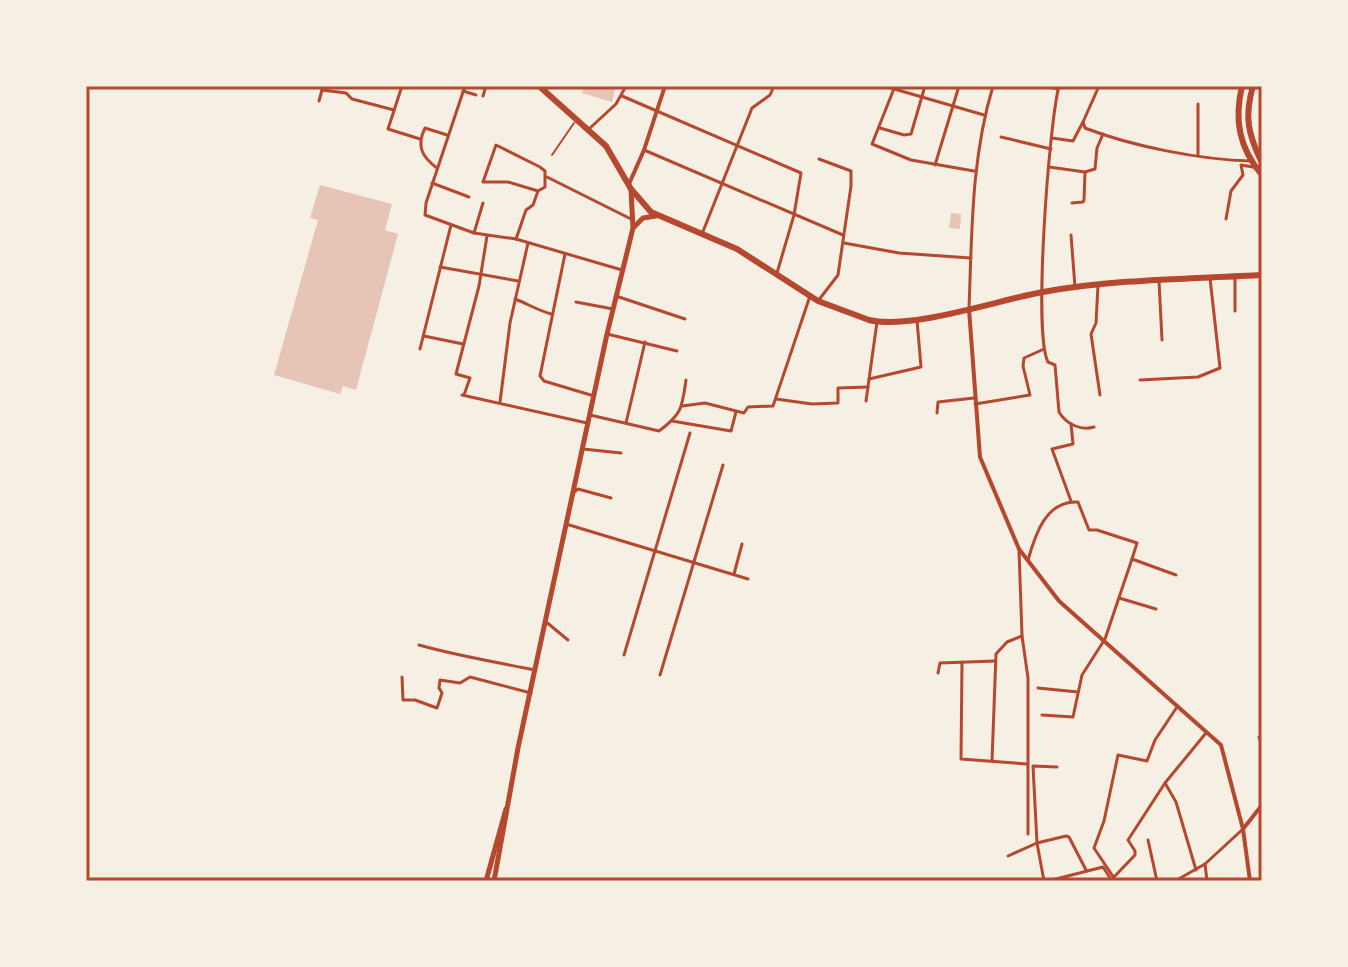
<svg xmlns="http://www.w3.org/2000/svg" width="1348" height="967" font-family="'Playfair Display',serif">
  <rect width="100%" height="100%" fill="#f6efe4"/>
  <g fill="#e6c5b7">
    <polygon points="584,86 616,86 612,102 582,93"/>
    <polygon points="320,185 392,204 385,230 398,234 356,390 343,386 340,394 274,375 318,220 310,218"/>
    <polygon points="951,213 961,214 960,229 949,228"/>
  </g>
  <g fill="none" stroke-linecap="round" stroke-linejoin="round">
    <polyline stroke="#b5482f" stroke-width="2" points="552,155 574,123"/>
    <g stroke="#b5482f" stroke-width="3">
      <polyline points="323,86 322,90 346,93 352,99 394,110"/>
      <polyline points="402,86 388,129 420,139"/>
      <polyline points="465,86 426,203 425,215 474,233 516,239 622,270"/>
      <polyline points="884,86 984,115"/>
      <polyline points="895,86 872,144 911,160 974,171"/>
      <polyline points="1044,86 1058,89"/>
      <path d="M1059,86C1049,124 1033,333 1048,362L1055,365L1059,412C1066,424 1081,431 1094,427"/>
      <path d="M1099,86L1083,122L1085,128C1131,146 1201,160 1251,161"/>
      <polyline points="463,91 476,95"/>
      <polyline points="483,96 486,86"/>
      <polyline points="622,96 801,173 794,215 777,273"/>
      <polyline points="319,101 322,90"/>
      <polyline points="1198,104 1198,155"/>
      <polyline points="590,128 616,104 626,86"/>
      <polyline points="880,128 904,135 911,134 925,86"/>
      <polyline points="1001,137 1051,149"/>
      <polyline points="1052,138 1073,141 1083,122"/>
      <polyline points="644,150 843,235"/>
      <polyline points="935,165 959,86"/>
      <polyline points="1049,167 1085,172 1095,169 1097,148 1103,134"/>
      <path d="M437,168C422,157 416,146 425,128L447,135"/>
      <polyline points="547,177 633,220"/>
      <polyline points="432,183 469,197"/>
      <polyline points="1072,203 1083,202 1084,200 1085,172"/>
      <polyline points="1226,219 1231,191 1243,175 1241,165 1253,167"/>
      <polyline points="474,233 483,203"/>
      <polyline points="702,234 752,108 770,95 774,86"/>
      <polyline points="1071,235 1075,287"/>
      <polyline points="516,239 526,210 533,205 538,191 545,187 545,171 540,167 496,145 483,182 508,182 538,191"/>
      <polyline points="844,243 899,253 971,258"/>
      <polyline points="565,254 540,376 544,381 594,396"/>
      <polyline points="440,267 518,281"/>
      <polyline points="1159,281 1162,340"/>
      <polyline points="1098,285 1096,323 1091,334 1100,395"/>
      <polyline points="616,296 685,319"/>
      <path d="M515,299C528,304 537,310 551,314"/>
      <polyline points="818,301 838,275 851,186 851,171 819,159"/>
      <polyline points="576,302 613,309"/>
      <path d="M969,308C972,233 971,159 993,86"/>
      <polyline points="1235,311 1235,276"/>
      <polyline points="607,334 677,351"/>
      <polyline points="424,336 463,344"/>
      <polyline points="420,349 451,225"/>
      <polyline points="869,379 921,367 917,320"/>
      <polyline points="1140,380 1198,377 1220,368 1210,278"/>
      <polyline points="462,395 587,423"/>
      <polyline points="464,395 470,378 456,374 479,286 487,236"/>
      <polyline points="776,399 812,404 838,403 838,388 868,387"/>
      <polyline points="866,401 877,322"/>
      <polyline points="500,402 510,323 528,243"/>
      <polyline points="975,404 1030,395 1023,366 1024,358 1044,349"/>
      <polyline points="682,406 705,403 744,413 748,407 773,406 810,296"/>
      <polyline points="937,413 938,402 974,398"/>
      <path d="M590,415L659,431C682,414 682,408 686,380"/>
      <polyline points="672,421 731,431 736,412"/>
      <polyline points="626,423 645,342"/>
      <polyline points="583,449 621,453"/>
      <polyline points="573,493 578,489 611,498"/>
      <polyline points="1071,501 1052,449 1073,444 1071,424"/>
      <polyline points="566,524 748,579"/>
      <polyline points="1019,550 1022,636 1028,678 1028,834"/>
      <path d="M1028,560C1035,535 1046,500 1078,502L1089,530H1097L1137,543L1132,559"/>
      <polyline points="734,574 742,544"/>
      <polyline points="1119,598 1156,609"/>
      <polyline points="545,621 568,640"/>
      <path d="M419,645C458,656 496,662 535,670"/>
      <polyline points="624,655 690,433"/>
      <polyline points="962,662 961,759 1027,764"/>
      <polyline points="938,673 940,663 995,661"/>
      <polyline points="660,675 723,465"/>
      <polyline points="402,677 403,700 415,700 437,708 442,693 439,688 440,680 460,683 470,677 531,693"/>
      <polyline points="1038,688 1078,692"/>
      <polyline points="1042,715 1073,717 1082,675 1105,639 1132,559 1176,575"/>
      <polyline points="1259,737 1262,746"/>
      <polyline points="992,761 996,654 1007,642 1022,636"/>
      <polyline points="1165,783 1176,802 1196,870"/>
      <polyline points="1148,840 1157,881"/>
      <polyline points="1008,856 1037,843 1033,766 1057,767"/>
      <polyline points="1205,864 1207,881"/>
      <polyline points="1114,877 1135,855 1135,851 1128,840 1165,783 1206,733"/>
      <polyline points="1044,881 1037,843 1066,836 1069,837 1086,870"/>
      <polyline points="1048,881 1103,867 1112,881"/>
      <polyline points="1116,881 1094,848 1104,821 1118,755 1147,761 1155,740 1177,707"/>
      <polyline points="1175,881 1205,864 1243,829"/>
    </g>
    <g stroke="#b5482f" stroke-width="4">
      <polyline points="629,184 644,150 665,86"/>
      <polyline points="969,309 980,457 1019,549 1059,601 1221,745 1243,829 1250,881"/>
      <polyline points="1243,829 1262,805"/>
    </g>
    <g stroke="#b5482f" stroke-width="5">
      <polyline points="634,227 643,218 656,216"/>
      <polyline points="486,881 506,809"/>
      <polyline points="494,881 518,748 607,334 633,228 631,190"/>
    </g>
    <g stroke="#b5482f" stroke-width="6">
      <path d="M539,86L606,146L631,189L651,212L737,249L818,301L869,320C911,330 998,300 1043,292C1115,279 1189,279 1262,275"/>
      <path d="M1242,86C1234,120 1239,148 1262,175"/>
      <path d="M1253,86C1244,117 1248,134 1262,163"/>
    </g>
  </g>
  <rect width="1348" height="967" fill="none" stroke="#f6efe4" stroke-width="176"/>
  <rect x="88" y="88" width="1172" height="791" fill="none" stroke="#b5482f" stroke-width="3"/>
</svg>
